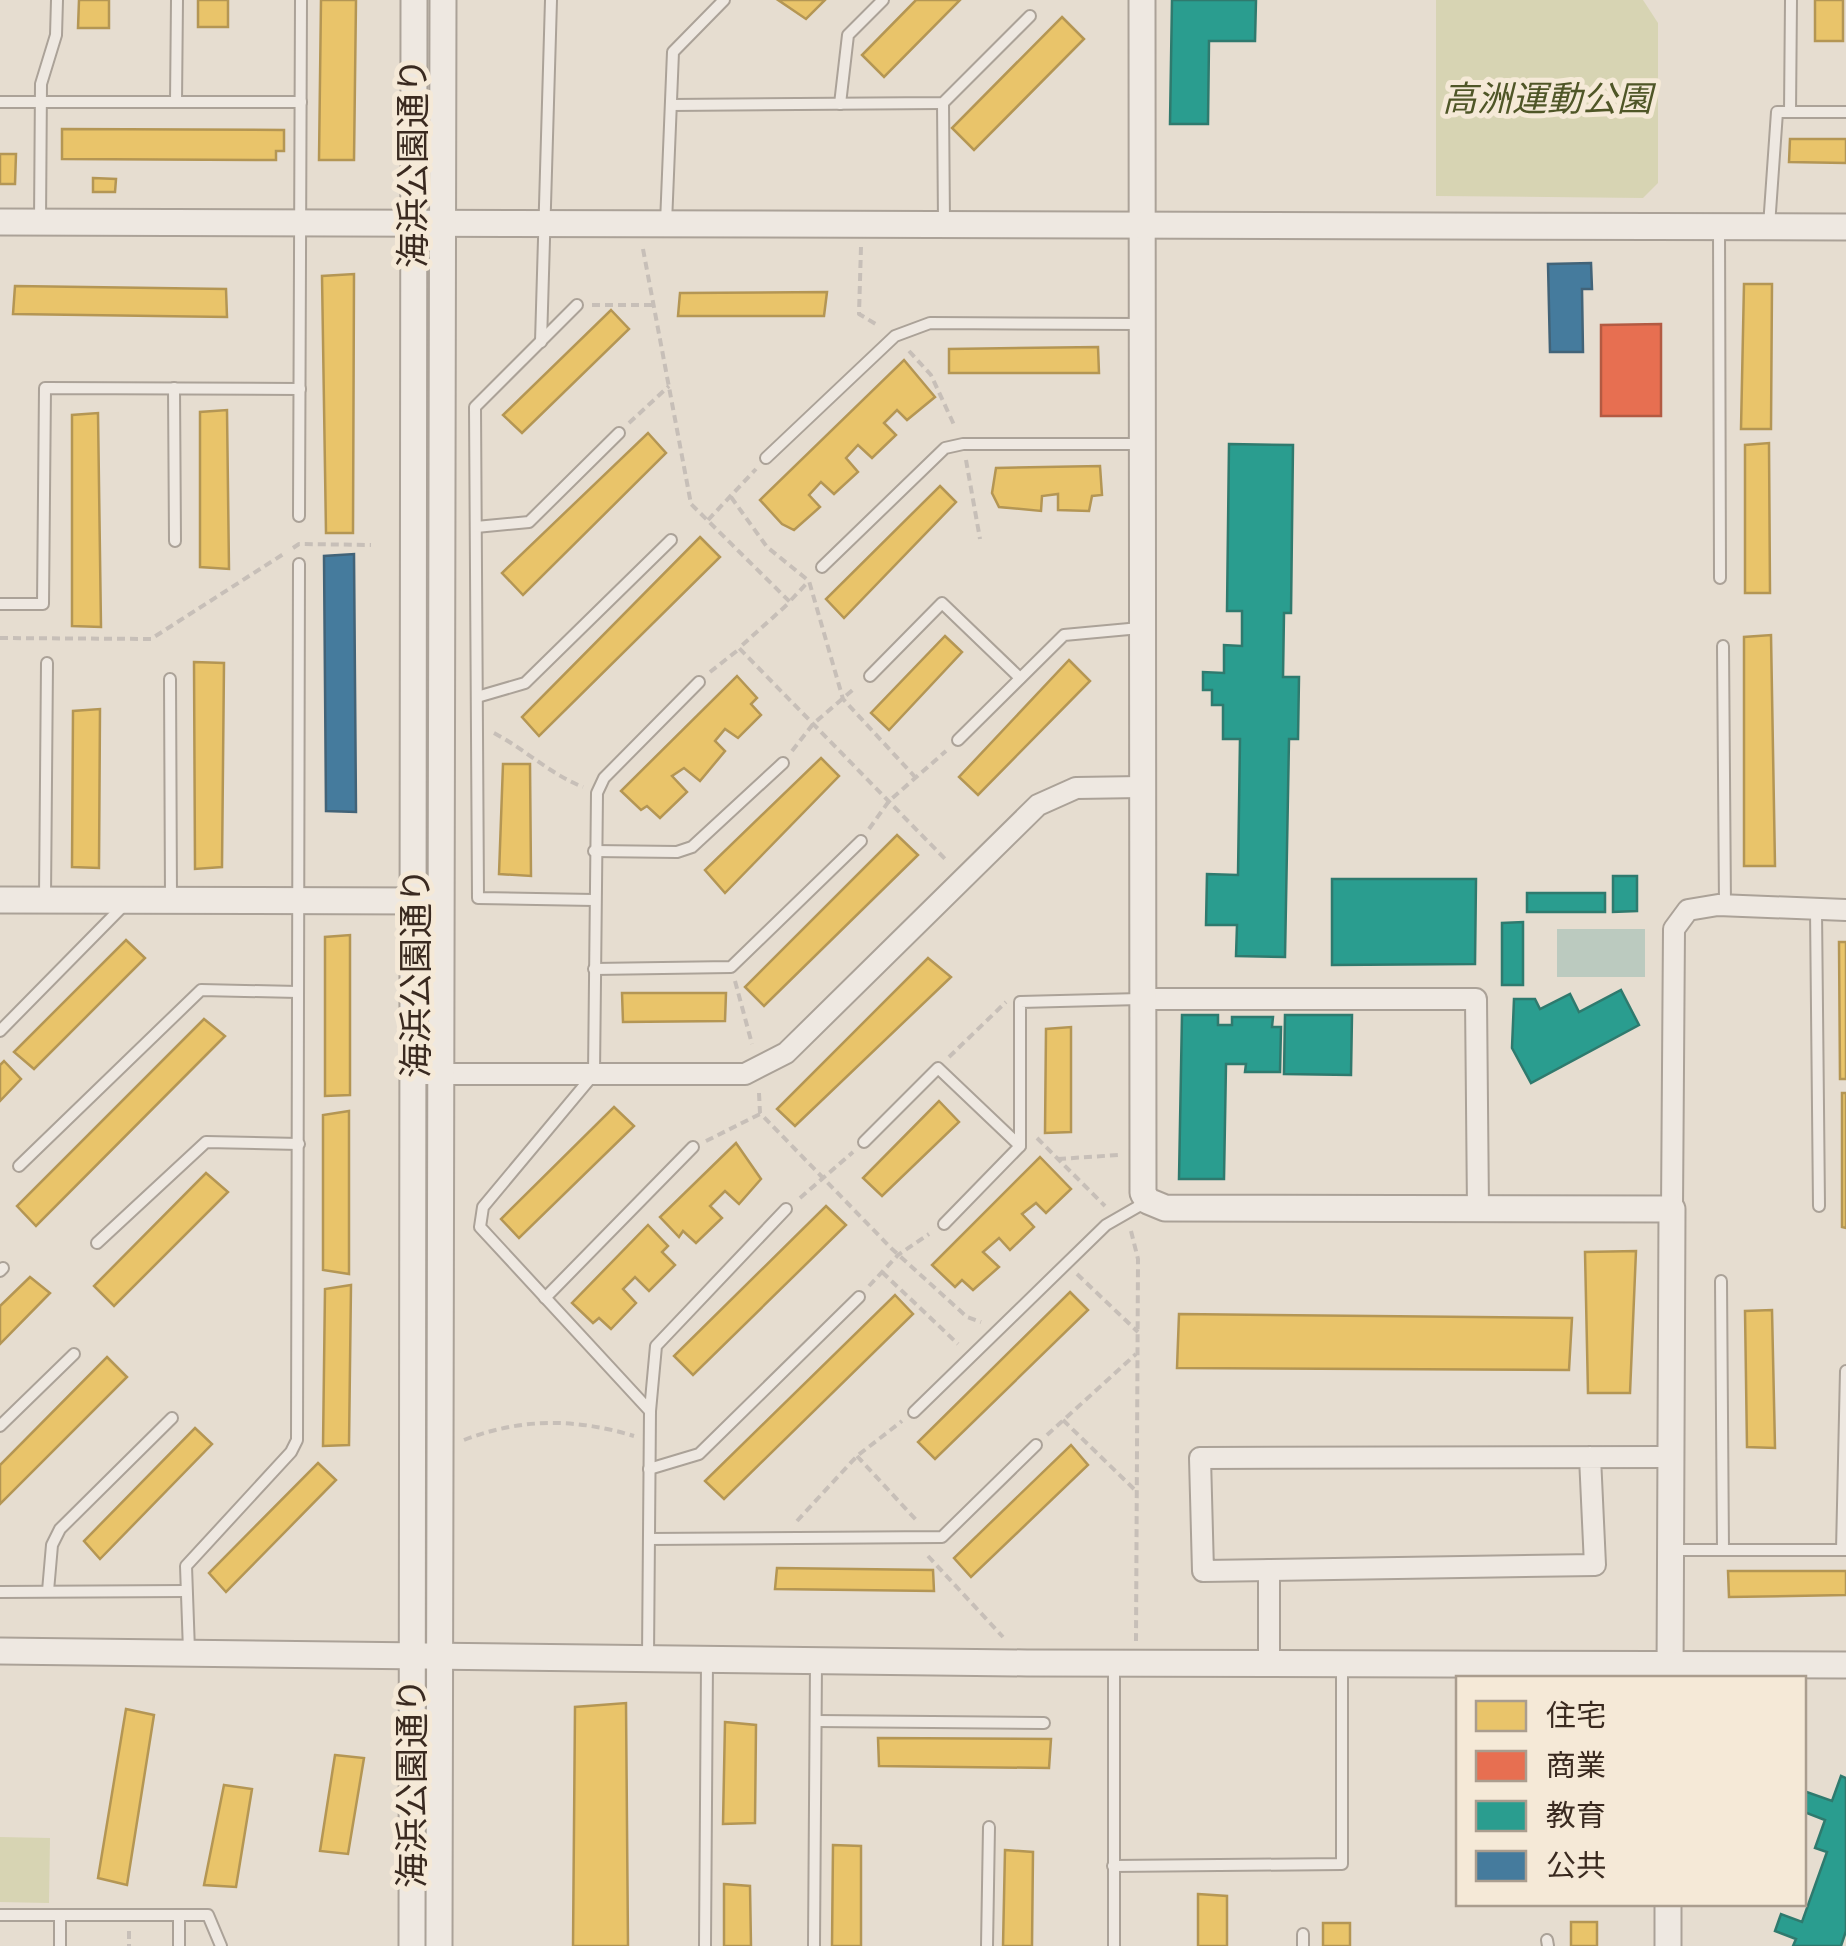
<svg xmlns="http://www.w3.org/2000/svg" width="1846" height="1946" font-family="Bitter,'Noto Sans JP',serif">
  <rect width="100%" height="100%" fill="#e6ddd0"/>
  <g fill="#d7d4b3">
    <polygon points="1436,0 1643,0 1658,23 1658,183 1643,198 1436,196"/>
    <polygon points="0,1837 50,1838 49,1903 0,1902"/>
  </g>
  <rect fill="#bbcabf" x="1557" y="929" width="88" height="48"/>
  <g fill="#e9c46a" stroke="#b49654" stroke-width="2.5">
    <polygon points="79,0 109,0 109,28 78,28"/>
    <rect x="198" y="0" width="30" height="27"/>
    <polygon points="321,0 356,0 354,160 319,160"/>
    <polygon points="778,0 825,0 806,19"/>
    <polygon points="916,0 960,0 884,77 862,55"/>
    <rect x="1815" y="0" width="28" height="41"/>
    <polygon points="1062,17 1084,39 974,150 952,128"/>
    <polygon points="62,129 284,130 284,151 276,151 276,160 62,159"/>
    <polygon points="1790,139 1846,139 1846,163 1789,162"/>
    <polygon points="0,154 16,154 15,184 0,184"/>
    <polygon points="93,178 116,179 115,192 93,192"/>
    <polygon points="354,274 353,533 326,533 322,276"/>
    <polygon points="1744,284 1772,284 1771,429 1741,429"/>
    <polygon points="15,286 226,289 227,317 13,314"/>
    <polygon points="827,292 824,316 678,316 680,293"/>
    <polygon points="611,310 629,329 522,433 503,415"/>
    <polygon points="1098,347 1099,373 949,373 949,349"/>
    <polygon points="904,360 935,397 907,420 897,410 884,423 896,435 872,458 858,445 846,458 858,472 834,494 821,482 809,495 820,507 794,530 782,524 760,500"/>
    <polygon points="227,410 229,569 200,567 200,412"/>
    <polygon points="98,413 101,627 72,626 72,415"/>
    <polygon points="648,433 666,453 523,595 502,573"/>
    <polygon points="1769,443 1770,593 1745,593 1745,445"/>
    <polygon points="1100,466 1102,495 1092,496 1089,511 1058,510 1058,494 1042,496 1041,511 999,507 992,493 996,468"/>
    <polygon points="940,486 956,502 844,618 826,599"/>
    <polygon points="700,537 720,557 539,736 522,717"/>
    <polygon points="1771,635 1775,866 1744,866 1744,637"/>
    <polygon points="945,636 962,652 889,730 871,713"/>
    <polygon points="1069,660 1090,681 978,795 959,777"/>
    <polygon points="194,662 224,663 222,867 195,869"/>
    <polygon points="737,676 757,698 751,704 761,715 738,738 725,729 715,741 725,751 700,781 684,768 672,776 687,792 660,818 647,806 641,810 621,791"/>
    <polygon points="100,709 99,868 72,867 73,711"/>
    <polygon points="821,758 839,776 725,893 705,870"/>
    <polygon points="503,764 530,764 531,876 499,874"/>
    <polygon points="897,835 918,855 764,1006 745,987"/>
    <polygon points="350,935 350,1095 325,1096 325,937"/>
    <polygon points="126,940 145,958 34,1069 14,1052"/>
    <polygon points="1839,942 1846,942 1846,1079 1840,1079"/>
    <polygon points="928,958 951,977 795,1126 777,1109"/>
    <polygon points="622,993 726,993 725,1021 623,1022"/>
    <polygon points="204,1019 225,1036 36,1226 17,1206"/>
    <polygon points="1071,1027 1071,1132 1045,1133 1046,1029"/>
    <polygon points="4,1061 21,1079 0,1101 0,1065"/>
    <polygon points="1842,1093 1846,1093 1846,1228 1842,1227"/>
    <polygon points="939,1101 959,1122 882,1196 863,1178"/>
    <polygon points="614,1107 634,1126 519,1238 501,1219"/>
    <polygon points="349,1111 349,1274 323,1270 323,1115"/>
    <polygon points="736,1143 761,1179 739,1204 725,1191 710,1206 722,1218 696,1243 683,1231 679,1237 660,1217"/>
    <polygon points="1040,1157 1071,1189 1046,1213 1036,1203 1022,1214 1034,1227 1010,1250 999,1238 983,1252 999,1267 973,1290 962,1280 955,1287 932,1265"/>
    <polygon points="206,1173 228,1192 114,1306 94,1286"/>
    <polygon points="826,1206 846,1225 693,1375 674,1356"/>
    <polygon points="648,1225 668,1246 662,1252 675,1265 649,1291 635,1277 623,1289 636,1303 611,1329 599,1318 593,1323 572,1303"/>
    <polygon points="1636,1251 1630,1393 1588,1393 1585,1252"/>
    <polygon points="30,1277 50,1293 0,1344 0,1306"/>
    <polygon points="351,1285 349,1445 323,1446 325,1289"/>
    <polygon points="1070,1292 1088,1310 935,1459 918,1442"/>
    <polygon points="895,1295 913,1314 724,1499 705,1481"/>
    <polygon points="1772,1310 1775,1448 1747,1447 1745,1311"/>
    <polygon points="1179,1314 1572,1318 1569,1370 1177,1368"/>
    <polygon points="107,1357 127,1377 0,1504 0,1465"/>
    <polygon points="195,1428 212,1444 100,1559 84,1541"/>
    <polygon points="1071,1445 1088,1465 971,1577 954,1558"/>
    <polygon points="318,1463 336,1480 226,1592 209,1573"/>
    <polygon points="777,1568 933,1570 934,1591 775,1589"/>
    <polygon points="1728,1571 1846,1571 1846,1595 1729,1597"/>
    <polygon points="626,1703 628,1946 573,1946 575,1707"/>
    <polygon points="126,1709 154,1715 127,1885 98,1878"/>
    <polygon points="725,1722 756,1725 755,1823 723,1824"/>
    <polygon points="878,1738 1051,1739 1049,1768 879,1766"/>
    <polygon points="335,1755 364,1758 348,1854 320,1851"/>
    <polygon points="224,1785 252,1789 236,1887 204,1885"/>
    <polygon points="833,1845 861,1846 861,1946 832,1946"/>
    <polygon points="1005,1850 1033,1852 1032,1946 1003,1946"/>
    <polygon points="724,1884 750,1886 751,1946 724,1946"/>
    <polygon points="1198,1894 1227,1896 1227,1946 1198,1946"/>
    <rect x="1571" y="1922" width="26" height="24"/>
    <rect x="1323" y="1923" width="27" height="23"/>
  </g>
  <polygon fill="#e76f51" stroke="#b35a42" stroke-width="2.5" points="1661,324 1661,416 1601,416 1601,325"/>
  <g fill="#2a9d8f" stroke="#2f7a6e" stroke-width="2.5">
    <polygon points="1172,0 1256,0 1255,41 1209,41 1208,124 1170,124"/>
    <polygon points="1229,444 1293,445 1291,613 1284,613 1283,677 1299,677 1298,739 1289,739 1285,957 1236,956 1237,925 1206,925 1207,874 1238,875 1240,739 1223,739 1223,705 1212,705 1212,690 1203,690 1203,672 1224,673 1224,645 1242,646 1242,611 1227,611"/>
    <polygon points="1613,876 1637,876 1637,911 1613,912"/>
    <polygon points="1332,879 1476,879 1475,964 1332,965"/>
    <rect x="1527" y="893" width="78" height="19"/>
    <polygon points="1523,922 1523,985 1502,985 1502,923"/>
    <polygon points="1621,990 1639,1025 1531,1083 1512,1048 1514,999 1535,999 1540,1009 1570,994 1579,1012"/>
    <polygon points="1182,1015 1218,1015 1218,1025 1232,1025 1232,1017 1273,1017 1272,1027 1281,1027 1280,1072 1245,1072 1246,1064 1226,1064 1224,1179 1179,1179"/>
    <polygon points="1285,1015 1352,1015 1351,1075 1284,1074"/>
    <polygon points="1841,1776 1846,1778 1846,1931 1841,1946 1793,1946 1796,1939 1775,1931 1781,1914 1802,1922 1827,1852 1815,1848 1825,1820 1804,1812 1804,1791 1832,1801"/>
  </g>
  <g fill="#457b9d" stroke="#426378" stroke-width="2.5">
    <polygon points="1591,263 1592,289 1582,289 1583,352 1550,352 1548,264"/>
    <polygon points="354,554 356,812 326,811 324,556"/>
  </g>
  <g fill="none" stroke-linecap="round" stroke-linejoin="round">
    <defs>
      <g id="service">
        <polyline points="0,102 301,102"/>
        <polyline points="176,102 177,0"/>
        <polyline points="943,103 944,222"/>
        <polyline points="840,104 848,35 883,0"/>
        <polyline points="671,105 943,103 1030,16"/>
        <polyline points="1790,112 1791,0"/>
        <polyline points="40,221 41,84 56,35 57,0"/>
        <polyline points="666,223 673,52 724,0"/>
        <polyline points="1769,226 1777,112 1846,112"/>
        <polyline points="1719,228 1720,578"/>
        <polyline points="577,305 475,407 478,898 594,900"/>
        <polyline points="541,342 551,0"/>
        <polyline points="174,388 175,541"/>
        <polyline points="766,458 895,336 930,323 1139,324"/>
        <polyline points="299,516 301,0"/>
        <polyline points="476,527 529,522 619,433"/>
        <polyline points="822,567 945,448 963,444 1141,444"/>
        <polyline points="0,604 43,604 45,388 300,389"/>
        <polyline points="1723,646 1725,905"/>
        <polyline points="870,676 942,603 1020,678"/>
        <polyline points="170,679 171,898"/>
        <polyline points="477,697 525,683 671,540"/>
        <polyline points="958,740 1064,635 1140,628"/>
        <polyline points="594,851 677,852 692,847 783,763"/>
        <polyline points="45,897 47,663"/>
        <polyline points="1816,910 1819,1206"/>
        <polyline points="594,969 731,967 861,841"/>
        <polyline points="0,1031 126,903"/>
        <polyline points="864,1142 938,1068 1020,1146"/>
        <polyline points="19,1166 201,990 298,992"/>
        <polyline points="944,1224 1020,1146 1020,1002 1140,999"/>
        <polyline points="97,1243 206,1142 299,1144"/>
        <polyline points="0,1271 3,1268"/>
        <polyline points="1721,1281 1723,1550"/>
        <polyline points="545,1298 693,1147"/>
        <polyline points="650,1411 656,1346 786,1209"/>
        <polyline points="914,1412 1106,1225 1146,1202"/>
        <polyline points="0,1426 74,1354"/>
        <polyline points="649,1469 699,1454 859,1297"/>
        <polyline points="649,1539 942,1537 1036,1445"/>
        <polyline points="1672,1550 1845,1550"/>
        <polyline points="1842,1550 1846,1371"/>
        <polyline points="48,1591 52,1545 60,1529 172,1418"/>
        <polyline points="0,1592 186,1591"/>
        <polyline points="189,1651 186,1566 291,1452 297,1440 299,564"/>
        <polyline points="648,1658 650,1411 480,1227 483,1207 594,1074 597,793 604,778 699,682"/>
        <polyline points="1114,1663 1114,1946"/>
        <polyline points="817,1721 1044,1723"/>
        <polyline points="1113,1866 1342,1864 1342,1664"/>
        <polyline points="0,1915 208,1915 221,1946"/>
        <polyline points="60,1915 60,1946"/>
        <polyline points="1303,1934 1303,1946"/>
        <polyline points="1547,1940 1548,1946"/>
        <polyline points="179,1946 179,1915"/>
        <polyline points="705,1946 707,1661"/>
        <polyline points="814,1946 816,1662"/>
        <polyline points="987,1946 989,1827"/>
      </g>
      <g id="minor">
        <polyline points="1141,999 1476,999 1478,1209"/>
        <polyline points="416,1074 745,1074 786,1053 1038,805 1076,788 1141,787"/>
        <polyline points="1672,1209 1674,929 1688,910 1718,905 1846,910"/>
        <polyline points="1590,1457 1595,1565 1203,1571 1200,1458 1671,1457"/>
        <polyline points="1269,1664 1269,1570"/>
      </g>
      <g id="tertiary">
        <polyline points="1142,0 1143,1193 1148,1201 1165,1208 1672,1209 1670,1678"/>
        <polyline points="0,222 1846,227"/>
        <polyline points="0,900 430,901"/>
        <polyline points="0,1651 1027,1663 1846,1665"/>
        <polyline points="412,1946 414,0"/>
        <polyline points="439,1946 443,0"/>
        <polyline points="1668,1946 1668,1904"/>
      </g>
    </defs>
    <use href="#service" stroke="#aba298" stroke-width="14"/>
    <use href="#minor" stroke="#aba298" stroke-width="24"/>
    <use href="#tertiary" stroke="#aba298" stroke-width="29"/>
    <g stroke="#c7bfb8" stroke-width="4" stroke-dasharray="8 5" stroke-linecap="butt">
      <polyline points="861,247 859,314 879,326"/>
      <polyline points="643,249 691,504 790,602 739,648 948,862"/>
      <polyline points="592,305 653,305"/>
      <polyline points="909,351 931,375 955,427"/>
      <polyline points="629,423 669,386"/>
      <polyline points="966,460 980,539"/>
      <polyline points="731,497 767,547 809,581 843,699 916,778"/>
      <polyline points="708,520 756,469"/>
      <polyline points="293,548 299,544 371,545"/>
      <polyline points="791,600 808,582"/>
      <polyline points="0,638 151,639 285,553"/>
      <polyline points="710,672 738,650"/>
      <path d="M494,733C526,750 550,774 583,787"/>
      <polyline points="792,751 813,724 856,687"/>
      <polyline points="869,829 889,801 946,751"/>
      <polyline points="735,981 752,1044"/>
      <polyline points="949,1057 1006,1002"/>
      <polyline points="759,1093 760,1113 892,1249 967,1317 981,1322"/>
      <polyline points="1037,1138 1105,1206"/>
      <polyline points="706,1141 760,1114"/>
      <polyline points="1058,1159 1118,1155"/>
      <polyline points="800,1198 853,1152"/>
      <polyline points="1131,1231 1138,1259 1136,1641"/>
      <polyline points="882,1272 958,1344"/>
      <polyline points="1077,1274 1138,1332"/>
      <polyline points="869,1286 898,1255 929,1234"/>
      <polyline points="1063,1420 1135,1490"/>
      <polyline points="1047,1435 1136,1354"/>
      <path d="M464,1440C521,1418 575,1418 634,1436"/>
      <polyline points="857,1456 918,1522"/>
      <polyline points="797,1521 857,1456 902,1421"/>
      <polyline points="928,1556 1003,1637"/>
      <polyline points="129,1931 129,1946"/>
    </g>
    <use href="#service" stroke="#eee8e1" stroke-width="10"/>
    <use href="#minor" stroke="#eee8e1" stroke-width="20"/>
    <use href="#tertiary" stroke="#eee8e1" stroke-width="25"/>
  </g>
  <g text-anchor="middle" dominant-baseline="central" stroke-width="10" stroke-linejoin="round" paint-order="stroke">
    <g font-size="35" font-style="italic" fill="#4f5627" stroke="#f5e9d7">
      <text x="1547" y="99">高洲運動公園</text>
    </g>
    <g font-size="35" fill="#3a2a20" stroke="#f5e9d7">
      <text transform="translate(413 163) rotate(-90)">海浜公園通り</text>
      <text transform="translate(416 973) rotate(-90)">海浜公園通り</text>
      <text transform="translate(412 1783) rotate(-90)">海浜公園通り</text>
    </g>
  </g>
  <rect x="1456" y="1676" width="350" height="230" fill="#f5e9d7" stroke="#aa9d8e" stroke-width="2.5"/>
  <rect x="1476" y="1701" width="50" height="30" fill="#e9c46a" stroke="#aa9d8e" stroke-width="2.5"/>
  <text x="1546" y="1726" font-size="30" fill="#3a2a20">住宅</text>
  <rect x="1476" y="1751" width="50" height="30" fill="#e76f51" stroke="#aa9d8e" stroke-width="2.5"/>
  <text x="1546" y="1776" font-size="30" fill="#3a2a20">商業</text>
  <rect x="1476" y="1801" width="50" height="30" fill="#2a9d8f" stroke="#aa9d8e" stroke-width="2.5"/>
  <text x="1546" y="1826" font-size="30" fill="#3a2a20">教育</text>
  <rect x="1476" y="1851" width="50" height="30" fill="#457b9d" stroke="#aa9d8e" stroke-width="2.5"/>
  <text x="1546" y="1876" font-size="30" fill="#3a2a20">公共</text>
</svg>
